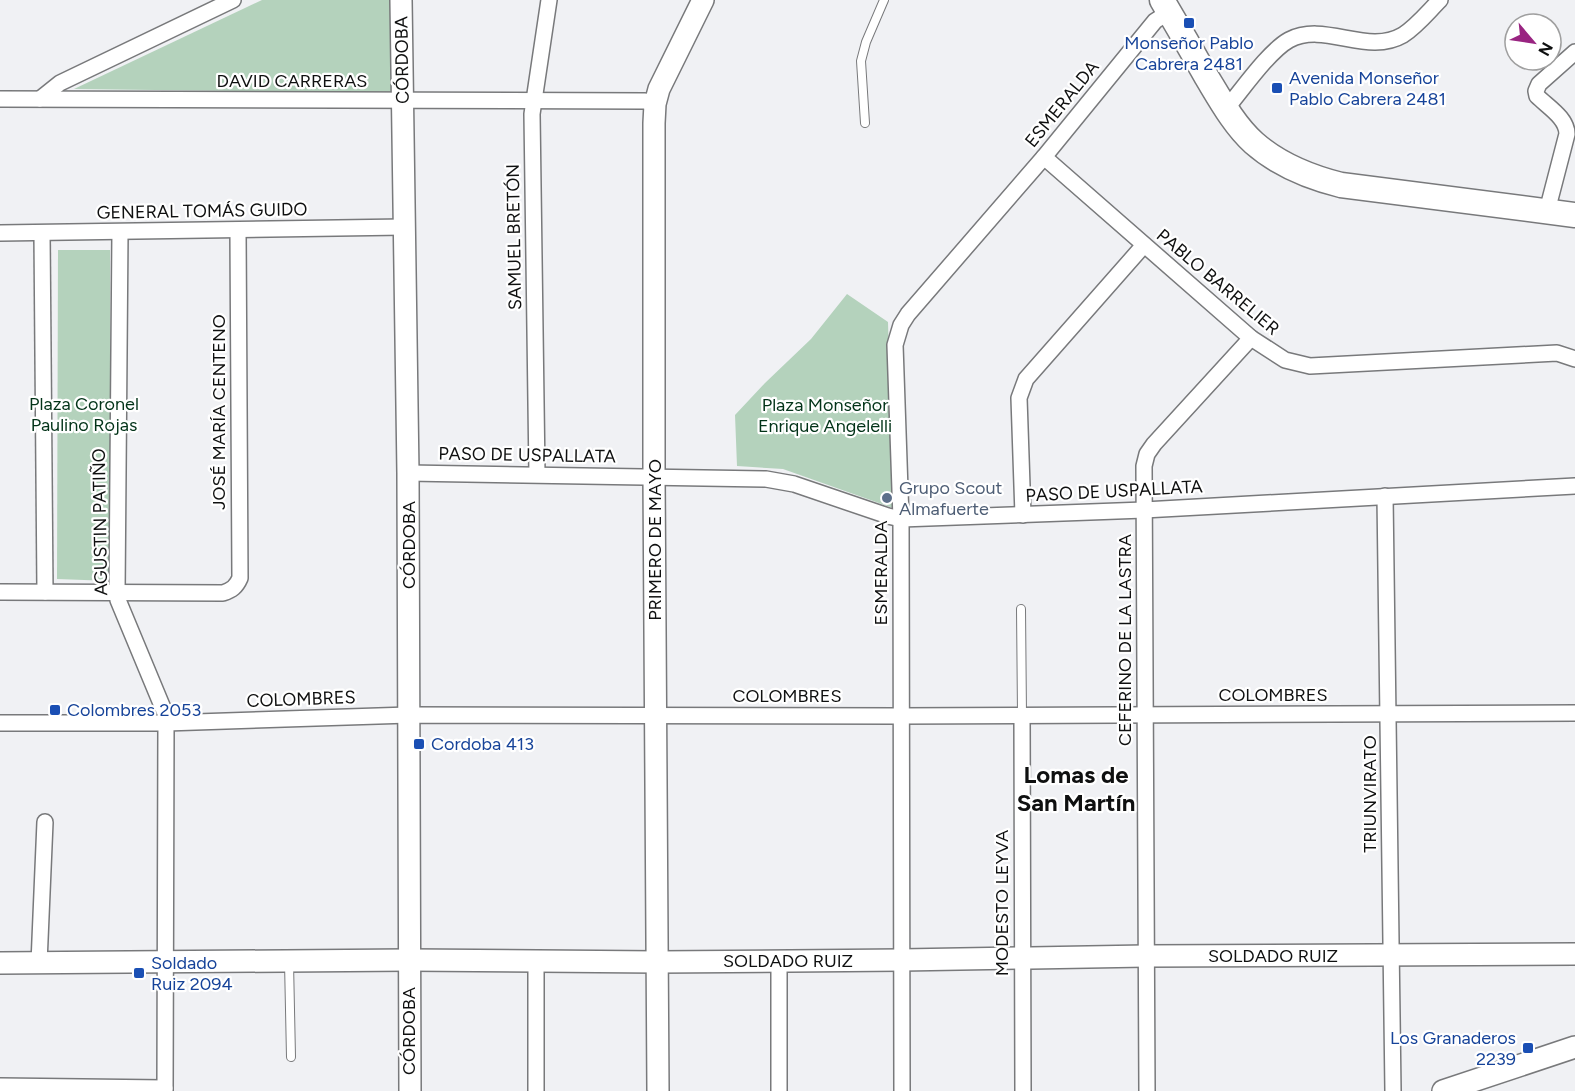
<svg xmlns="http://www.w3.org/2000/svg" width="1575" height="1091" font-family="Figtree,sans-serif">
  <rect width="100%" height="100%" fill="#f0f1f4"/>
  <g fill="#b4d2bc">
    <polygon points="262,0 390,0 393,93 74,89"/>
    <polygon points="58,250 110,250 111,581 57,579"/>
    <polygon points="847,294 888,322 893,508 783,469 737,466 735,415 765,383 811,339"/>
  </g>
  <g fill="none" stroke-linecap="round" stroke-linejoin="round">
    <defs>
      <g id="lane">
        <polyline points="865,123 861,61 866,42 884,0"/>
        <polyline points="1021,609 1022,715"/>
        <polyline points="289,962 291,1057"/>
      </g>
      <g id="street">
        <polyline points="0,99 645,101 655,104"/>
        <polyline points="40,99 60,83 233,0"/>
        <path d="M1226,109C1242,90 1269,51 1289,40C1325,21 1367,56 1403,35C1417,26 1428,12 1440,0"/>
        <polyline points="1044,157 1251,338 1285,360 1310,366 1557,353 1575,359"/>
        <path d="M1547,211L1567,134C1567,118 1548,107 1537,96L1536,91L1539,84L1575,52"/>
        <polyline points="120,232 117,592 118,600 165,713 166,723 165,1091"/>
        <polyline points="0,233 404,227"/>
        <polyline points="42,233 45,592"/>
        <polyline points="408,473 766,479 794,484 888,516 901,519 1144,510 1575,486"/>
        <polyline points="537,474 532,114 549,0"/>
        <polyline points="1385,496 1393,1091"/>
        <polyline points="1023,515 1019,398 1026,379 1144,245"/>
        <path d="M0,592L223,593C232,590 236,587 240,578L238,231"/>
        <polyline points="1022,715 1023,1091"/>
        <polyline points="0,723 166,723 409,715 900,716 1575,713"/>
        <polyline points="536,962 536,1091"/>
        <polyline points="39,963 45,822"/>
        <polyline points="0,1086 165,1088"/>
        <polyline points="779,1091 779,961"/>
        <polyline points="902,1091 901,519 895,345 901,325 908,314 1044,157 1155,21 1169,12"/>
        <polyline points="1147,1091 1144,466 1147,454 1154,444 1251,338"/>
      </g>
      <g id="secondary">
        <polyline points="401,0 408,473 410,1091"/>
        <polyline points="0,963 409,960 658,962 902,960 1146,956 1575,954"/>
        <polyline points="658,1091 654,476 654,123 655,104 659,89 703,0"/>
        <polyline points="1443,1091 1575,1047"/>
      </g>
      <path id="primary" d="M1162,0C1177,25 1192,51 1206,76C1220,99 1234,125 1254,143C1279,165 1309,177 1341,185L1575,215"/>
    </defs>
    <use href="#lane" stroke="#78797b" stroke-width="10"/>
    <use href="#street" stroke="#78797b" stroke-width="18"/>
    <use href="#secondary" stroke="#78797b" stroke-width="24"/>
    <use href="#primary" stroke="#78797b" stroke-width="27"/>
    <use href="#lane" stroke="#fff" stroke-width="8"/>
    <use href="#street" stroke="#fff" stroke-width="15"/>
    <use href="#secondary" stroke="#fff" stroke-width="21"/>
    <use href="#primary" stroke="#fff" stroke-width="24"/>
  </g>
  <g fill="#1a4fb4" stroke="#fff" stroke-width="2">
    <rect x="1183" y="17" width="12" height="12" rx="3"/>
    <rect x="1271" y="82" width="12" height="12" rx="3"/>
    <rect x="49" y="704" width="12" height="12" rx="3"/>
    <rect x="413" y="738" width="12" height="12" rx="3"/>
    <rect x="133" y="967" width="12" height="12" rx="3"/>
    <rect x="1522" y="1042" width="12" height="12" rx="3"/>
  </g>
  <circle fill="#5c6f8a" stroke="#fff" stroke-width="2" cx="887" cy="498" r="6"/>
  <g text-anchor="middle" dominant-baseline="central" stroke-width="4.5" stroke-linejoin="round" paint-order="stroke">
    <g font-size="18" fill="#164399" stroke="#fff" text-anchor="start">
      <text x="1189" y="43" text-anchor="middle">Monseñor Pablo<tspan x="1189" dy="21">Cabrera 2481</tspan></text>
      <text x="1289" y="78">Avenida Monseñor<tspan x="1289" dy="21">Pablo Cabrera 2481</tspan></text>
      <text x="67" y="710">Colombres 2053</text>
      <text x="431" y="744">Cordoba 413</text>
      <text x="151" y="963">Soldado<tspan x="151" dy="21">Ruiz 2094</tspan></text>
      <text x="1516" y="1038" text-anchor="end">Los Granaderos<tspan x="1516" dy="21">2239</tspan></text>
    </g>
    <g font-size="18" fill="#0f1010" stroke="#fff">
      <text transform="translate(402 60) rotate(-91)">CÓRDOBA</text>
      <text x="292" y="81">DAVID CARRERAS</text>
      <text transform="translate(1062 104) rotate(-51)">ESMERALDA</text>
      <text transform="translate(202 211) rotate(-1)">GENERAL TOMÁS GUIDO</text>
      <text transform="translate(514 237) rotate(-91)">SAMUEL BRETÓN</text>
      <text transform="translate(1218 282) rotate(40)">PABLO BARRELIER</text>
      <text transform="translate(219 412) rotate(-90)">JOSÉ MARÍA CENTENO</text>
      <text transform="translate(527 455) rotate(1)">PASO DE USPALLATA</text>
      <text transform="translate(1114 491) rotate(-3)">PASO DE USPALLATA</text>
      <text transform="translate(100 522) rotate(-91)">AGUSTIN PATIÑO</text>
      <text transform="translate(655 540) rotate(-90)">PRIMERO DE MAYO</text>
      <text transform="translate(409 545) rotate(-90)">CÓRDOBA</text>
      <text transform="translate(881 573) rotate(-90)">ESMERALDA</text>
      <text transform="translate(1125 640) rotate(-90)">CEFERINO DE LA LASTRA</text>
      <text x="1273" y="695">COLOMBRES</text>
      <text x="787" y="696">COLOMBRES</text>
      <text transform="translate(301 699) rotate(-2)">COLOMBRES</text>
      <text transform="translate(1370 794) rotate(-90)">TRIUNVIRATO</text>
      <text transform="translate(1002 903) rotate(-90)">MODESTO LEYVA</text>
      <text x="1273" y="956">SOLDADO RUIZ</text>
      <text x="788" y="961">SOLDADO RUIZ</text>
      <text transform="translate(409 1031) rotate(-90)">CÓRDOBA</text>
    </g>
    <g font-size="18" fill="#023318" stroke="#fff">
      <text x="84" y="404">Plaza Coronel<tspan x="84" dy="21">Paulino Rojas</tspan></text>
      <text x="825" y="405">Plaza Monseñor<tspan x="825" dy="21">Enrique Angelelli</tspan></text>
    </g>
    <g font-size="18" fill="#4e5e75" stroke="#fff" text-anchor="start">
      <text x="899" y="488">Grupo Scout<tspan x="899" dy="21">Almafuerte</tspan></text>
    </g>
    <g font-size="24" font-weight="bold" fill="#0f1010" stroke="#fff">
      <text x="1076" y="774">Lomas de<tspan x="1076" dy="28">San Martín</tspan></text>
    </g>
  </g>
  <g transform="translate(1533 42) rotate(119)"><circle r="28" fill="#ffffff" stroke="#9f9f9f" stroke-width="1.5"/>
  <path d="M0-4.5L10 22L0 15L-10 22Z" fill="#992481"/>
  <text y="-9" font-size="16" font-weight="bold" text-anchor="middle" fill="#0f1010">N</text>
  </g>
</svg>
